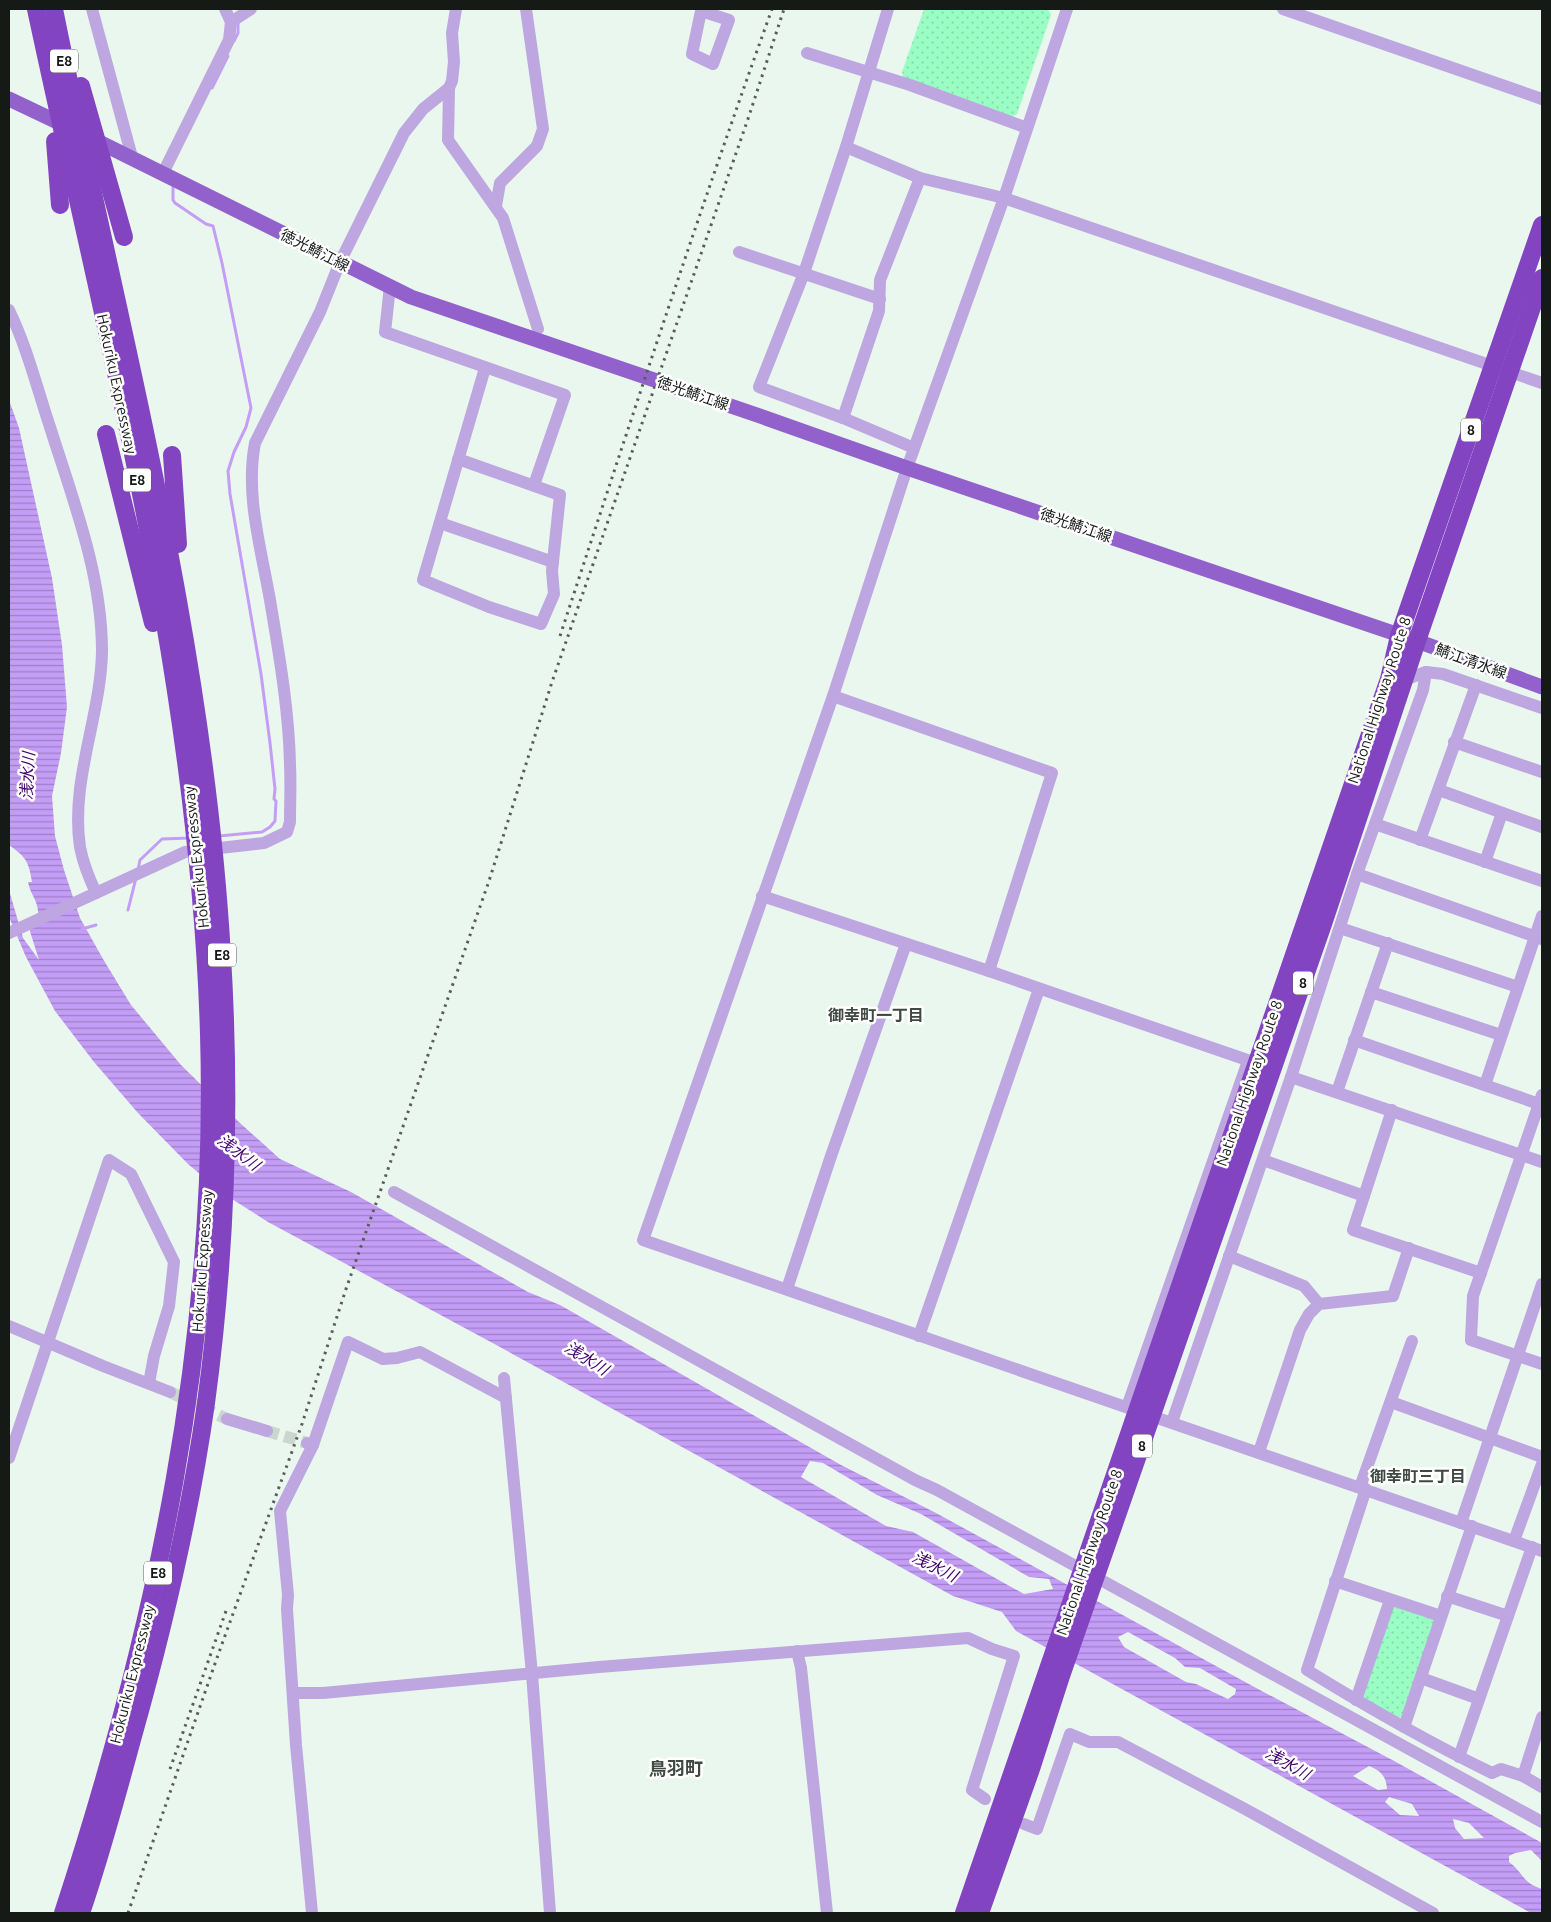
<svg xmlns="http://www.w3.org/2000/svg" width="1551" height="1922" font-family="Ubuntu,'Noto Sans JP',sans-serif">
  <defs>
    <pattern id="park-dots" width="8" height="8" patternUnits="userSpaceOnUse" patternTransform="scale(1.25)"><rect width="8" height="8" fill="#9afdc4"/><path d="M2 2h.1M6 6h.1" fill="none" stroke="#84d8a8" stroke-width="1.8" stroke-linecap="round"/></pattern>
    <pattern id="water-rules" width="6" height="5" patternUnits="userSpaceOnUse" patternTransform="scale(1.25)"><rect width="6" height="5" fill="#c49df6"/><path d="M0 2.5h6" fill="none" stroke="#9e7fc6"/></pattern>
  </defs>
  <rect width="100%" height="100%" fill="#eaf7ee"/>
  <g fill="url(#park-dots)">
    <polygon points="924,9 1048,9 1051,15 1017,114 1011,118 904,81 902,72"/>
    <polygon points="1392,1603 1437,1618 1405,1715 1399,1718 1360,1697"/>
  </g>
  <path fill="url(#water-rules)" fill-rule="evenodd" d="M9,400L19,428L52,578L62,645L67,707L61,753L52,796L55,836L64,870L80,918L103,959L131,1005L181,1065L240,1123L280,1159L351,1192L528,1292L560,1305L841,1465L936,1513L1258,1689L1396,1762L1542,1843V1861L1531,1850L1515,1853L1509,1856V1862C1524,1873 1522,1883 1542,1889V1913H1531L1016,1631L1002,1612L953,1596L500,1347L268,1222L224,1194L188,1164L138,1113L94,1062L55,1011L26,957L9,917V890L23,938L39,960L28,925L38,914C39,902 30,894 28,882H32C29,862 26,857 9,845ZM810,1461L823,1463L877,1495L921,1514L1029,1577L1049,1579L1053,1589L1024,1594L913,1532L886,1526L801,1477ZM1128,1632L1175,1658L1185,1667L1200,1668L1236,1689L1235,1694L1228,1699L1196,1684L1186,1682L1124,1647L1118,1637ZM1369,1766C1381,1771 1386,1776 1387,1789L1378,1790L1353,1776ZM1389,1797L1412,1804L1419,1816L1400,1815L1385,1802ZM1453,1819L1469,1823L1484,1838L1464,1839L1455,1828Z"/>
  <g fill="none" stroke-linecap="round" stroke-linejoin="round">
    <g stroke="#c49df6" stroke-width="3">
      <polyline points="234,41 238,33 238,23"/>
      <polyline points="212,88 228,56"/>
      <polyline points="173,185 173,200 175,203 206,224 213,226 222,263 251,408 246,427 234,452 228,471 230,494 261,674 270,743 275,789 274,799 276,801 275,821 270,827 262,832 219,836"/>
      <polyline points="138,870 140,860 162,839 190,838"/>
      <polyline points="128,910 136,878"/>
      <polyline points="82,929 96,925"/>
    </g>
    <g stroke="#cad6ce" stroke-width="12" stroke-dasharray="12 6" stroke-linecap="butt">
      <polyline points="170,1392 227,1419"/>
      <polyline points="267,1431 307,1443"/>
    </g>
    <g stroke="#bea6e0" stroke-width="12">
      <polyline points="92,9 132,157"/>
      <polyline points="225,9 231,22"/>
      <polyline points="888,9 846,147 804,273 759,387 843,418 914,448"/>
      <polyline points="1067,9 1004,198 907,468 833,696 643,1240 1542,1551"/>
      <polyline points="1283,9 1542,99"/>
      <polyline points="701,11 692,54 713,64 729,20 701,11 702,9"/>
      <polyline points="807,53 910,85 1027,128"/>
      <polyline points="449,88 448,140 503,218 538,329"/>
      <polyline points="846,147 920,178 1004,198 1542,383"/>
      <polyline points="163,173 229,40 231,22 251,9"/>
      <polyline points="496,206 500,183 537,146 543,129 526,9"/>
      <polyline points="739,252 880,299"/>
      <polyline points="390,286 385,332 565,395 534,485"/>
      <path d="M9,310C27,347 37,388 50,427C73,500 102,574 102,651C101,716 70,781 80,847C83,863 89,878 96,893"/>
      <polyline points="843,418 879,311 880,280 920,178"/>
      <polyline points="458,459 560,495 552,571 554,594 541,624 489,607 423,580 485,368"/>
      <polyline points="440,523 553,562"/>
      <polyline points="1404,680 1426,672 1443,674 1542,708"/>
      <polyline points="833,696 1052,773 989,971"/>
      <polyline points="1454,742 1542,772"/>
      <polyline points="1439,790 1542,827"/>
      <polyline points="1375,824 1542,881"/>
      <polyline points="1420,840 1476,685"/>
      <polyline points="1485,862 1502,813"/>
      <polyline points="1357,874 1542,939"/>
      <polyline points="762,896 989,971 1256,1063"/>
      <polyline points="1340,928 1518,987"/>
      <path d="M9,933L185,852L264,843L287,832L290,822C290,803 291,784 290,765C289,710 279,654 270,600C261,548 245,495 255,443L320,312L340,262L404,133L423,109L449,88L452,81L454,62L452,33L456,9"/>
      <polyline points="1371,992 1501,1035"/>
      <polyline points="1354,1040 1542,1105"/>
      <polyline points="1291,1077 1542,1162"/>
      <polyline points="1485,1085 1542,916"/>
      <polyline points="1337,1092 1388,943"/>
      <polyline points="1542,1095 1473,1296 1471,1340 1542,1364"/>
      <polyline points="1392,1110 1353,1230 1481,1273"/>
      <polyline points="1263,1160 1364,1196"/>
      <polyline points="394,1192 915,1480 937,1490 1542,1822"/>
      <polyline points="1229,1256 1304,1286 1319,1304"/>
      <polyline points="787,1289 831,1156 906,944"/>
      <polyline points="9,1326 103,1366 170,1392"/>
      <polyline points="919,1336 1039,989"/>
      <polyline points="504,1378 532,1674 550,1913"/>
      <polyline points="1391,1402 1542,1457"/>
      <polyline points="1127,1407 1248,1061"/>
      <polyline points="227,1419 267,1431"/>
      <polyline points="1172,1422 1291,1077 1357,874 1423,690 1426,672"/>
      <polyline points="307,1443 313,1445 280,1511 288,1595 287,1609 296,1745 312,1913"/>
      <polyline points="313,1445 348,1342 383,1359 397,1358 420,1352 506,1398"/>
      <polyline points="1259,1452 1300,1330 1309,1314 1319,1304 1393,1296 1409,1248"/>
      <polyline points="9,1458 109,1160 131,1174 174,1262 169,1306 154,1356 149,1383"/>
      <polyline points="1360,1487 1412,1341"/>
      <path d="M1366,1489L1307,1670C1367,1707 1428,1742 1492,1773L1501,1769L1523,1776L1542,1787"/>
      <polyline points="1461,1523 1542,1284"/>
      <polyline points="1514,1541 1542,1464"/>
      <polyline points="1335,1581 1441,1616"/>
      <polyline points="1447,1596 1508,1616"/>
      <polyline points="797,1651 801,1668 827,1913"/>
      <polyline points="1421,1678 1479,1699"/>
      <polyline points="293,1693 323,1693 599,1667 968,1638 992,1649 1014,1656 972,1790 985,1799"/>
      <polyline points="1356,1700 1390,1600"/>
      <polyline points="1404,1727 1472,1526"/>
      <polyline points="1459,1757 1532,1547"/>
      <polyline points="1523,1776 1542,1717"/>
      <polyline points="1024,1824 1037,1829 1070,1734 1089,1742 1118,1742 1245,1809 1433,1913"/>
    </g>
    <g stroke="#9361cb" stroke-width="15">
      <polyline points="9,99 68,127"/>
      <polyline points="89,137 411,297 760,416 907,468 1417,641 1542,687"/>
    </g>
    <g stroke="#8344c2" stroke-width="18">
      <path d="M36,9C108,347 199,687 209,1034C218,1338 157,1626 63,1913"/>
      <path d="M54,9C117,323 204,635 222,956C231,1105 226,1255 206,1403C190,1516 164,1626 133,1736C117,1795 101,1855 81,1913"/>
      <polyline points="81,86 124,237"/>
      <polyline points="55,141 60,205"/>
      <polyline points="106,434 153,623"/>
      <polyline points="172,455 178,544"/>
      <polyline points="964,1913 1389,679 1399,636 1410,604 1542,225"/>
      <polyline points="980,1913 1031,1769 1061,1676 1323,924 1417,641 1542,278"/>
    </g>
    <g stroke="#575d59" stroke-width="3" stroke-dasharray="2.5 5" stroke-linecap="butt">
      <path d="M560,636C629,426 697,217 772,9"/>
      <polyline points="170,1769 226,1611"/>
      <polyline points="128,1913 218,1655 302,1424 346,1289 489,881 552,682 749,116 784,9"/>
    </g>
  </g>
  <g text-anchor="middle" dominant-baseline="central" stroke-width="5" stroke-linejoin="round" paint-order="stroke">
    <g fill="#fff" stroke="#5c5f5d" stroke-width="1">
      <rect x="50" y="49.5" width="28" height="23" rx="4"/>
      <rect x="1461" y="418.5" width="20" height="23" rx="4"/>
      <rect x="123" y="468.5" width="28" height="23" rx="4"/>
      <rect x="208" y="943.5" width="28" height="23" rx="4"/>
      <rect x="1293" y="971.5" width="20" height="23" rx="4"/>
      <rect x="1132" y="1434.5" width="20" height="23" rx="4"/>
      <rect x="144" y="1561.5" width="28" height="23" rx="4"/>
    </g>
    <g font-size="14" font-weight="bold" fill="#161a17">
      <text x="64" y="61">E8</text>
      <text x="1471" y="430">8</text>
      <text x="137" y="480">E8</text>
      <text x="222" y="955">E8</text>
      <text x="1303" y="983">8</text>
      <text x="1142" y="1446">8</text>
      <text x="158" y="1573">E8</text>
    </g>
    <g font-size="15" fill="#161a17" stroke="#fff">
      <text transform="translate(315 250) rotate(27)">徳光鯖江線</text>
      <text transform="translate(117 384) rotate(78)">Hokuriku Expressway</text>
      <text transform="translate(693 393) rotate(19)">徳光鯖江線</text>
      <text transform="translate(1076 525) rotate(19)">徳光鯖江線</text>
      <text transform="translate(1471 661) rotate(20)">鯖江清水線</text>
      <text transform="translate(1379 700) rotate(-72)">National Highway Route 8</text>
      <text transform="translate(196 857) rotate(-96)">Hokuriku Expressway</text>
      <text transform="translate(1249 1083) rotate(-71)">National Highway Route 8</text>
      <text transform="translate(202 1261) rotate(-86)">Hokuriku Expressway</text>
      <text transform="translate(1089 1552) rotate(-71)">National Highway Route 8</text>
      <text transform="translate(132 1674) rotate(-76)">Hokuriku Expressway</text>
    </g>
    <g font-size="16" font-style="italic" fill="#40006c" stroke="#fff">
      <text transform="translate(27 776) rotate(-87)">浅水川</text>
      <text transform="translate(239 1152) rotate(37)">浅水川</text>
      <text transform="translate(587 1358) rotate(32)">浅水川</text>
      <text transform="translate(935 1566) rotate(27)">浅水川</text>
      <text transform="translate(1288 1763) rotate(30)">浅水川</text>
    </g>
    <g font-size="16" font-weight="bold" fill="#3f4942" stroke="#fff">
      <text x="876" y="1015">御幸町一丁目</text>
      <text x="1418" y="1476">御幸町三丁目</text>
    </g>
    <g font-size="18" font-weight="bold" fill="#3f4942" stroke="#fff">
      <text x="676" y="1768">鳥羽町</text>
    </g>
  </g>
  <rect width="1551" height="1922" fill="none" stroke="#161a17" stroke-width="20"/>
</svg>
